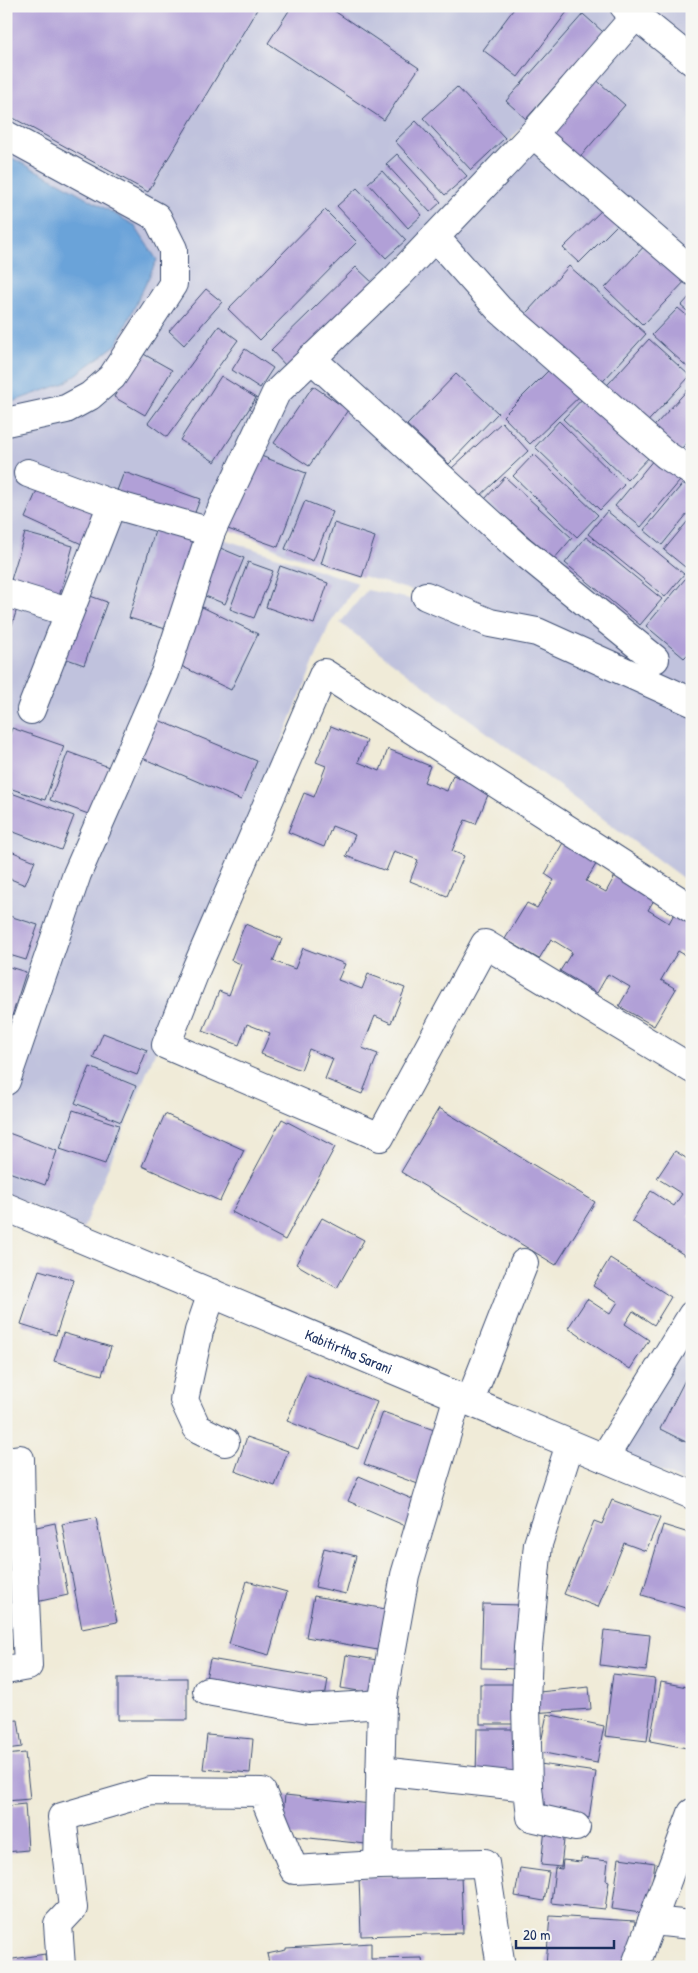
<svg xmlns="http://www.w3.org/2000/svg" width="698" height="1973" font-family="'Patrick Hand',sans-serif">
  <rect width="100%" height="100%" fill="#f6f6f2"/>
  <filter id="ink" filterUnits="userSpaceOnUse"><feTurbulence type="fractalNoise" baseFrequency=".02" numOctaves="2"/><feDisplacementMap in="SourceGraphic" scale="10" xChannelSelector="R" yChannelSelector="G"/><feConvolveMatrix kernelMatrix="1 2 1 2 8 2 1 2 1" color-interpolation-filters="sRGB"/></filter>
  <filter id="wash" filterUnits="userSpaceOnUse"><feTurbulence type="fractalNoise" baseFrequency=".0096" numOctaves="4" result="noise"/><feDisplacementMap in="SourceGraphic" scale="20" xChannelSelector="R" yChannelSelector="G"/><feGaussianBlur stdDeviation="1.12" result="paint"/><feColorMatrix in="noise" values="0 0 0 0 0 0 0 0 0 0 0 0 0 0 0 0 0 1.4 0 .05"/><feComposite in="paint" operator="in"/></filter>
  <g filter="url(#wash)">
    <rect width="100%" height="100%" fill="#f0ebd8"/>
    <g fill="#c0c2dd">
      <polygon points="6,6 608,6 621,16 432,228 268,390 6,1055"/>
      <polygon points="641,6 692,6 692,48"/>
      <polygon points="638,25 692,69 692,696 417,592 287,554 226,525 281,396"/>
      <polygon points="217,537 358,583 329,625 83,1229 6,1193 6,1105 82,880"/>
      <polygon points="367,590 424,602 528,635 692,706 692,885 340,623"/>
      <polygon points="692,1331 692,1485 617,1452"/>
    </g>
    <polygon fill="#6aa3d9" stroke="#42699c" points="6,155 61,183 134,225 157,260 117,344 65,383 6,404"/>
    <g id="blocks">
      <g fill="#b1a0d7">
        <polygon points="6,6 259,6 148,192 6,114"/>
        <polygon points="292,6 327,6 419,68 384,120 268,43"/>
        <polygon points="516,6 568,6 570,8 518,77 483,50"/>
        <polygon points="583,14 603,32 526,119 506,101"/>
        <polygon points="593,77 625,105 574,164 541,137"/>
        <polygon points="457,87 505,138 471,170 423,118"/>
        <polygon points="416,121 467,176 445,195 395,141"/>
        <polygon points="397,154 441,202 430,212 386,164"/>
        <polygon points="382,171 422,215 408,228 368,183"/>
        <polygon points="357,188 406,240 386,258 337,206"/>
        <polygon points="608,204 623,219 579,263 563,248"/>
        <polygon points="325,210 357,242 260,340 228,309"/>
        <polygon points="650,240 689,277 643,325 605,288"/>
        <polygon points="569,266 646,334 596,389 519,321"/>
        <polygon points="356,267 374,284 288,368 271,350"/>
        <polygon points="206,289 222,302 184,345 169,331"/>
        <polygon points="692,294 692,315 681,306"/>
        <polygon points="678,308 692,320 692,371 652,335"/>
        <polygon points="219,326 238,340 167,437 148,423"/>
        <polygon points="649,339 690,376 640,430 600,393"/>
        <polygon points="245,349 273,368 260,388 232,370"/>
        <polygon points="140,352 172,370 145,415 114,397"/>
        <polygon points="556,363 584,392 530,444 503,416"/>
        <polygon points="456,374 498,413 449,464 407,425"/>
        <polygon points="221,376 256,398 215,462 180,440"/>
        <polygon points="692,385 692,437 672,459 646,435"/>
        <polygon points="313,386 348,410 309,466 274,443"/>
        <polygon points="590,391 654,452 627,480 563,419"/>
        <polygon points="559,421 624,485 600,510 535,447"/>
        <polygon points="502,422 528,451 479,497 452,468"/>
        <polygon points="253,453 306,473 278,547 225,528"/>
        <polygon points="659,453 685,475 641,527 615,506"/>
        <polygon points="534,454 598,515 577,537 513,476"/>
        <polygon points="124,472 200,499 191,523 115,496"/>
        <polygon points="690,475 692,477 692,508 662,545 644,530"/>
        <polygon points="505,477 572,538 554,559 485,499"/>
        <polygon points="39,486 101,515 86,546 25,518"/>
        <polygon points="305,501 333,512 313,561 285,549"/>
        <polygon points="607,511 684,574 665,597 588,534"/>
        <polygon points="692,516 692,560 685,567 664,550"/>
        <polygon points="334,523 375,537 362,577 321,564"/>
        <polygon points="157,524 197,535 169,630 129,618"/>
        <polygon points="25,533 73,546 57,604 8,590"/>
        <polygon points="586,537 662,599 640,625 565,563"/>
        <polygon points="218,547 244,558 225,604 198,593"/>
        <polygon points="248,562 273,571 254,618 230,609"/>
        <polygon points="280,566 328,583 314,624 266,607"/>
        <polygon points="690,573 692,575 692,650 684,658 646,626"/>
        <polygon points="79,592 107,602 84,665 56,655"/>
        <polygon points="6,601 18,605 7,642 6,642"/>
        <polygon points="202,607 258,634 231,690 175,663"/>
        <polygon points="156,719 257,761 241,800 140,757"/>
        <polygon points="331,726 367,741 358,762 380,771 388,749 430,766 424,782 447,791 453,775 490,790 476,824 465,820 452,851 464,856 447,896 410,881 418,860 394,851 386,871 346,856 355,835 332,826 324,847 288,832 304,793 314,797 326,766 316,762"/>
        <polygon points="12,728 64,746 45,800 6,787 6,746"/>
        <polygon points="68,752 109,767 91,815 50,800"/>
        <polygon points="6,791 74,816 61,850 6,829"/>
        <polygon points="564,841 598,861 586,881 606,892 617,872 657,895 648,910 669,923 678,907 692,915 692,959 678,951 661,980 676,989 654,1026 619,1006 630,987 608,974 597,993 560,971 572,952 551,939 539,959 505,939 527,903 537,908 554,880 545,874"/>
        <polygon points="6,849 35,861 25,885 6,877"/>
        <polygon points="6,915 38,925 26,960 6,954"/>
        <polygon points="245,924 282,939 273,961 295,969 303,948 345,964 338,980 362,989 368,974 405,988 391,1023 375,1016 362,1048 378,1054 362,1094 325,1079 333,1059 309,1049 301,1070 261,1054 270,1033 247,1024 239,1045 203,1031 219,991 229,995 241,964 231,960"/>
        <polygon points="6,966 26,972 11,1019 6,1017"/>
        <polygon points="103,1033 147,1050 137,1075 93,1058"/>
        <polygon points="90,1067 136,1086 121,1122 75,1103"/>
        <polygon points="439,1108 595,1202 556,1265 401,1172"/>
        <polygon points="73,1110 119,1125 105,1164 60,1149"/>
        <polygon points="165,1114 244,1150 220,1201 142,1166"/>
        <polygon points="282,1119 335,1147 285,1240 232,1212"/>
        <polygon points="6,1132 57,1151 45,1185 6,1171"/>
        <polygon points="675,1151 692,1162 692,1211 688,1216 692,1218 692,1260 632,1221 651,1191 674,1206 682,1194 657,1178"/>
        <polygon points="322,1218 364,1240 337,1288 296,1264"/>
        <polygon points="610,1258 671,1297 654,1325 633,1311 625,1324 649,1340 630,1369 568,1328 587,1299 610,1314 618,1302 593,1286"/>
        <polygon points="39,1270 74,1280 56,1335 21,1324"/>
        <polygon points="63,1333 111,1347 102,1375 54,1361"/>
        <polygon points="306,1374 377,1402 358,1449 287,1421"/>
        <polygon points="687,1376 692,1378 692,1445 660,1429"/>
        <polygon points="383,1412 437,1431 418,1484 364,1464"/>
        <polygon points="247,1437 288,1451 275,1486 235,1471"/>
        <polygon points="359,1476 419,1502 408,1527 348,1501"/>
        <polygon points="612,1500 660,1518 646,1551 624,1543 598,1607 564,1594 594,1521 602,1524"/>
        <polygon points="96,1518 117,1622 82,1629 62,1524"/>
        <polygon points="55,1523 68,1595 36,1602 23,1530"/>
        <polygon points="663,1525 692,1534 692,1610 642,1595"/>
        <polygon points="324,1548 356,1556 346,1594 315,1587"/>
        <polygon points="247,1581 287,1592 269,1655 229,1644"/>
        <polygon points="314,1596 391,1610 383,1651 306,1637"/>
        <polygon points="483,1604 521,1605 519,1669 481,1668"/>
        <polygon points="604,1630 650,1635 646,1671 600,1665"/>
        <polygon points="346,1655 383,1661 377,1694 341,1688"/>
        <polygon points="210,1659 328,1679 324,1704 205,1684"/>
        <polygon points="613,1674 655,1679 647,1741 605,1736"/>
        <rect x="118" y="1678" width="69" height="42"/>
        <polygon points="661,1682 692,1688 692,1749 650,1741"/>
        <rect x="480" y="1684" width="43" height="40"/>
        <polygon points="589,1687 591,1709 531,1713 529,1693"/>
        <polygon points="547,1714 604,1726 597,1763 539,1752"/>
        <polygon points="18,1720 22,1747 6,1749 6,1721"/>
        <polygon points="477,1729 523,1729 522,1776 476,1776"/>
        <polygon points="207,1735 253,1739 250,1773 203,1769"/>
        <polygon points="25,1753 30,1799 6,1801 6,1755"/>
        <polygon points="540,1764 596,1772 589,1818 533,1810"/>
        <polygon points="285,1795 371,1804 366,1844 281,1835"/>
        <polygon points="25,1804 28,1850 6,1852 6,1806"/>
        <polygon points="545,1829 565,1831 561,1867 541,1865"/>
        <polygon points="581,1858 608,1861 606,1880 609,1881 605,1909 551,1903 555,1868 562,1869 563,1860 581,1862"/>
        <polygon points="619,1858 655,1863 648,1914 612,1909"/>
        <polygon points="520,1868 549,1872 544,1901 515,1896"/>
        <polygon points="461,1874 463,1933 361,1936 359,1877"/>
        <polygon points="550,1916 635,1921 632,1967 546,1965"/>
        <polygon points="371,1943 371,1959 422,1958 423,1967 270,1967 267,1954 286,1950 286,1948"/>
        <polygon points="45,1954 46,1967 7,1967 7,1960"/>
      </g>
    </g>
  </g>
  <g filter="url(#ink)">
    <use href="#blocks" fill-opacity="0" stroke="#3b4b70" stroke-width="1"/>
    <g fill="none" stroke-linecap="round" stroke-linejoin="round">
      <defs>
        <g id="minor">
          <polyline points="624,6 692,61"/>
          <polyline points="533,134 692,271"/>
          <polyline points="6,135 157,217 173,249 173,284 112,377 90,396 66,409 6,422"/>
          <polyline points="435,237 499,309 666,455 692,472"/>
          <polyline points="311,358 516,546 655,659"/>
          <polyline points="28,473 112,504 211,532"/>
          <polyline points="6,593 68,612"/>
          <polyline points="426,596 490,623 537,632 692,702"/>
          <polyline points="31,710 112,504"/>
          <polyline points="692,909 324,673 196,969 166,1045 380,1137 485,944 692,1069"/>
          <polyline points="6,1081 77,874 165,673 211,532 276,393 397,277 533,134 636,15"/>
          <path id="s1" d="M6,1207L692,1495"/>
          <polyline points="212,1293 199,1331 184,1400 197,1428 225,1442"/>
          <polyline points="470,1401 524,1263"/>
          <polyline points="570,1444 538,1544 528,1648 526,1705 528,1787 531,1817 576,1827"/>
          <polyline points="604,1458 692,1315"/>
          <polyline points="6,1461 20,1459 21,1511 28,1666 6,1670"/>
          <polyline points="207,1691 309,1709 382,1704"/>
          <polyline points="380,1771 528,1787"/>
          <polyline points="378,1865 382,1704 405,1575 458,1396"/>
          <polyline points="652,1921 692,1925"/>
          <polyline points="61,1967 58,1924 73,1908 62,1817 151,1791 262,1792 294,1870 378,1865 485,1863 501,1967"/>
          <polyline points="635,1967 692,1813"/>
        </g>
      </defs>
      <use href="#minor" stroke="#3b4b70" stroke-width="30"/>
      <use href="#minor" stroke="#fff" stroke-width="28"/>
    </g>
  </g>
  <g text-anchor="middle" dominant-baseline="central" stroke-width="5" stroke-linejoin="round" paint-order="stroke">
    <g font-size="15" fill="#1b2f5e" stroke="#f6f6f2">
      <text stroke="none"><textPath href="#s1" startOffset="372">Kabitirtha Sarani</textPath></text>
    </g>
  </g>
  <rect width="698" height="1973" fill="none" stroke="#f6f6f2" stroke-width="25"/>
  <path d="M516 1940v8h98v-8" fill="none" stroke="#1b2f5e" stroke-width="2.5"/>
  <text x="523" y="1940" font-size="15" fill="#1b2f5e" stroke="#f6f6f2" stroke-width="4" paint-order="stroke">20 m</text>
</svg>
